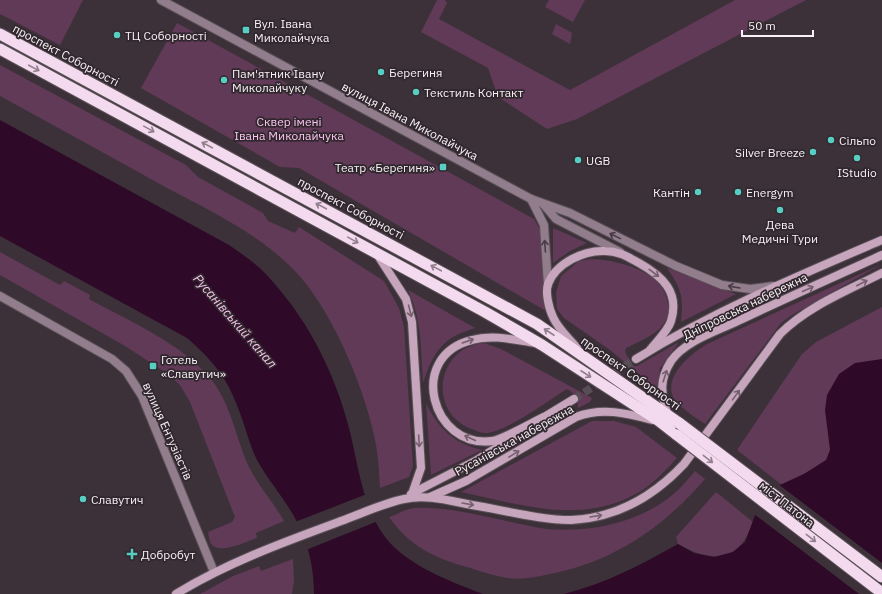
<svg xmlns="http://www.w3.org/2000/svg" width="882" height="594" font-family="'IBM Plex Sans',sans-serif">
  <rect width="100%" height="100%" fill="#3c3139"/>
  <g fill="#603a57">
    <polygon points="0,0 83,0 60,45 0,14"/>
    <polygon points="437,0 445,0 447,3 439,19 570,90 735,0 806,0 577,119 547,129 498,97 488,68 421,32"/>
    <polygon points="549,0 585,0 573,22 545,7"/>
    <polygon points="177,23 534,219 540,229 546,311 299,168 280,167 141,88"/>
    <polygon points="556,24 572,33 570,44 552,34"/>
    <path d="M0,65L186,165L198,177L263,213L268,221L295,233L299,227L384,281L399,308L404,327L413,466L409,477L380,488C379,469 378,450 373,431C362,382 329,305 294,270C259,234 211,211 167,188C112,157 56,127 0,96Z"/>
    <polygon points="553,228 587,243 570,251 553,263"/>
    <path d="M0,252L60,285L64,281L90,295L89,299C129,321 181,343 210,378C231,403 236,439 249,467C258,486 274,503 284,521L256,533L257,538C246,542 220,555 211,544C209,541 209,536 208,532L232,522L235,517L190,402L180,385L168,374L125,346L0,275Z"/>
    <path d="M591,259C619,260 666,272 668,305C669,311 668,318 664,323C656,336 639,341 626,348L625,352L633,366H637L679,342L660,368L657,389L610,350L564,318L557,309L556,293L561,276L579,261Z"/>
    <path d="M882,264L792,315L781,323L705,424C696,418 687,412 679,405C656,382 689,355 707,344Z"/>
    <path d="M667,268L736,294L681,322C684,297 681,288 667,268Z"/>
    <path d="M408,290L475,328C442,338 434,351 423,383C421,351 422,320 408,290Z"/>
    <polygon points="882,307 882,416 878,436 782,485 737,450 802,354 816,342"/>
    <path d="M484,343L501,349L592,398L590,402L578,408C578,401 574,392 567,389C549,400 504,434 484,433C480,433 476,430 472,429C427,413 436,347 484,343Z"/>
    <path d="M426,403C439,429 453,443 482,450L431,475Z"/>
    <path d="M592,421H614L636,427L677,458C666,470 655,482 641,491C584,526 522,505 461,492Z"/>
    <path d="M695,471L705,479C664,527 613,562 550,574C537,577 521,580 508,578C494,576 480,571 467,567C436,559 408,545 389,517C396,515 402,511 409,509C425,505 462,511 478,515C501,519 524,526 547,529C592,533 645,522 679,489C685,483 690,477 695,471Z"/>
    <path d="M716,492L753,522C739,563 712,563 678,544L676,537Z"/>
    <polygon points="293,559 294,581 292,594 200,594 233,576 259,566 261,571"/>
  </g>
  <g fill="#2f0928">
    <path d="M0,120L229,245C245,256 261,267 273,282C309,322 336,376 349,428C359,467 363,516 393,546C417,569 452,582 483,594H314C314,570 309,545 298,524C287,501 269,482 257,460C249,444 245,425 238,408C227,377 212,360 187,338L0,236Z"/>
    <path d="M882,359V594H564C607,583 640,565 678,544L694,553L714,557L733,552L745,542L763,494L771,489L804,474L826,460L830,450L825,410L827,395L839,374L855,363Z"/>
  </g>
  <g fill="#3c3139">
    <polygon points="778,484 882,563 882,594 859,594 754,514 762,493 770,487"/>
    <polygon points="367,494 378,521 306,550 295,522"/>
  </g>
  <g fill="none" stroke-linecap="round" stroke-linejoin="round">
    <polyline stroke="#584e55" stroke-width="8" stroke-dasharray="8 4" stroke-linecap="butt" points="574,399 636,359"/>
    <defs>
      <g id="minor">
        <polyline points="161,0 531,199 570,213 676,266 722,285 750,289 773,286"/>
        <polyline points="531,199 544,225 548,285"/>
        <polyline points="544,205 556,219 620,252"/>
      </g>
      <polyline id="tertiary" points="0,296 112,359 126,371 142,396 214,572"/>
      <g id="secondary">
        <polyline points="377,254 406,299 412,322 421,468 412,494"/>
        <path d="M535,343C515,340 493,334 472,340C406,356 432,449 492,441C502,440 533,422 544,417"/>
        <path d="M577,348C569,338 558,329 553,317C549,309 545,292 548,284C556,263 584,250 605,251C619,251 628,257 639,263C662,276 680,292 671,321C668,331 656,342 650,350"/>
        <path d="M636,359C714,311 798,276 882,240"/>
        <path d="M667,413C661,393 659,380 671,361C685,341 717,331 738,321C786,298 834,277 882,255"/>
        <polyline points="541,419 574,399"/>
        <polyline points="411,494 477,460 520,433"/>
        <path d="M430,497L466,481L576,417C602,407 626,413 652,420"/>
        <path d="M176,594C228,562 287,541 344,520C363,513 384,503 404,499C427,494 450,501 472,505C504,510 539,520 571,520C616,518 654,496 684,464L780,334C808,306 847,291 882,273"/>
      </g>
      <g id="trunk">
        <polyline points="0,34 537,324 679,423"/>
        <polyline points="0,49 485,312 542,345 659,421 677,435"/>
      </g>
    </defs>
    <use href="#minor" stroke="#5a5057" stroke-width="10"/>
    <use href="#tertiary" stroke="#5a5057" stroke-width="10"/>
    <use href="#secondary" stroke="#5a5057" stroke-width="10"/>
    <use href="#trunk" stroke="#5a5057" stroke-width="13"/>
    <use href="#minor" stroke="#927d8c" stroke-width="8"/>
    <use href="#tertiary" stroke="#927d8c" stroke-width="8"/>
    <use href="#secondary" stroke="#c6a5bd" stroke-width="8"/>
    <use href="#trunk" stroke="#f4daee" stroke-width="11"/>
    <defs>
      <g id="trunk-bridge">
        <polyline points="679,423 882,577"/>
        <polyline points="677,435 882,593"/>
      </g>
    </defs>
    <use href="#trunk-bridge" stroke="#5a5057" stroke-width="13" stroke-linecap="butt"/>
    <use href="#trunk-bridge" stroke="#f4daee" stroke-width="11"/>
  </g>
  <defs><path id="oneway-shaft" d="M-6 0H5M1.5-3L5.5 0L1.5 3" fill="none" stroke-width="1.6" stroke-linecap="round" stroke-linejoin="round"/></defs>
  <g stroke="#92808e">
    <use href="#oneway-shaft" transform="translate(34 68) rotate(28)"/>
    <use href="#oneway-shaft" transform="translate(149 129) rotate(29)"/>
    <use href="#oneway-shaft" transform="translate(207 145) rotate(-152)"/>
    <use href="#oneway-shaft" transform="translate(321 206) rotate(-152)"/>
    <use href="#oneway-shaft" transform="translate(353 240) rotate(29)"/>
    <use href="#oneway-shaft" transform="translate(436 268) rotate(-152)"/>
    <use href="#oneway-shaft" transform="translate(549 332) rotate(-147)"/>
    <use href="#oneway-shaft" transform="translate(586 374) rotate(33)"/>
    <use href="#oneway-shaft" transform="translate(708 459) rotate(38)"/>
    <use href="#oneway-shaft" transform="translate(811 538) rotate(38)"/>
  </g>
  <g stroke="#493c46">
    <use href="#oneway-shaft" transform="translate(615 236) rotate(-154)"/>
    <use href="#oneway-shaft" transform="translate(545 246) rotate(-94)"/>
    <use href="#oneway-shaft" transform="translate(734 287) rotate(-170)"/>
  </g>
  <g stroke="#74606e">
    <use href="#oneway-shaft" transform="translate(654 273) rotate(37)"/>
    <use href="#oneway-shaft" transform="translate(862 283) rotate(-27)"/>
    <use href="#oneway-shaft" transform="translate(808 289) rotate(-24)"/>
    <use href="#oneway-shaft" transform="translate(410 311) rotate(76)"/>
    <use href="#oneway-shaft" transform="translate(468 341) rotate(-19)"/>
    <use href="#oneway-shaft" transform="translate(665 376) rotate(-72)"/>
    <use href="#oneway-shaft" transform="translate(736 395) rotate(-54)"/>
    <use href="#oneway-shaft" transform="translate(470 438) rotate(-156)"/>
    <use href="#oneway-shaft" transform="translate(419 441) rotate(87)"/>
    <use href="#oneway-shaft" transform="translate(514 454) rotate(-31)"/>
    <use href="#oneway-shaft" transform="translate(468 504) rotate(10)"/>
    <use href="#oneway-shaft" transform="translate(596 516) rotate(-9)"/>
  </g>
  <g fill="#57cec1" stroke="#31272e" stroke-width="1.5">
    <rect x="242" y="26" width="8" height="8" rx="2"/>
    <circle cx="117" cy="35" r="4"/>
    <circle cx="381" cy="72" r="4"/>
    <circle cx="224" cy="80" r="4"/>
    <circle cx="416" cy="92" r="4"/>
    <circle cx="831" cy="140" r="4"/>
    <circle cx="813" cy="152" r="4"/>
    <circle cx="857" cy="158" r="4"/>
    <circle cx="578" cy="160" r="4"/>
    <rect x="439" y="163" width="8" height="8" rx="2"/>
    <circle cx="698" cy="192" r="4"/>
    <circle cx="738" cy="192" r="4"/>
    <circle cx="780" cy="210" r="4"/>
    <rect x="149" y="362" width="8" height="8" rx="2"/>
    <circle cx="83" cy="499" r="4"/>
    <path d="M130 548h4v4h4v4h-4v4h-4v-4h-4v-4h4z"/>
  </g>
  <g text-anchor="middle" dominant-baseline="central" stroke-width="3.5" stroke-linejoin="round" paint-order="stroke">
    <g font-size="12" fill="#f8f0f5" stroke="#31272e" text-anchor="start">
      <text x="254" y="23">Вул. Івана<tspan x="254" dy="14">Миколайчука</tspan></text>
      <text x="125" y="35">ТЦ Соборності</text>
      <text x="389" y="72">Берегиня</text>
      <text x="232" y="73">Пам'ятник Івану<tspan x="232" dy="14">Миколайчуку</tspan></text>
      <text x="424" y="92">Текстиль Контакт</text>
      <text x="839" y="140">Сільпо</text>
      <text x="805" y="152" text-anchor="end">Silver Breeze</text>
      <text x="586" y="160">UGB</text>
      <text x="435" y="167" text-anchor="end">Театр «Берегиня»</text>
      <text x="857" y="172" text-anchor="middle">IStudio</text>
      <text x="690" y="192" text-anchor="end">Кантін</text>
      <text x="746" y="192">Energym</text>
      <text x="780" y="224" text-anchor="middle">Дева<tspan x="780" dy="14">Медичні Тури</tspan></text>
      <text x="161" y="359">Готель<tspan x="161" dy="14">«Славутич»</tspan></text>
      <text x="91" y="499">Славутич</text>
      <text x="141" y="554">Добробут</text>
    </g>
    <g font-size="12" fill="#f8f0f5" stroke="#31272e">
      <text transform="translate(66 55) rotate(28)">проспект Соборності</text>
      <text transform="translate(410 121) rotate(28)">вулиця Івана Миколайчука</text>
      <text transform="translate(351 208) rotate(28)">проспект Соборності</text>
      <text transform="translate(745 306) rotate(-26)">Дніпровська набережна</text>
      <text transform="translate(631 373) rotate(35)">проспект Соборності</text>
      <text transform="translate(168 431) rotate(66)">вулиця Ентузіастів</text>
      <text transform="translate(514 440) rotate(-29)">Русанівська набережна</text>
      <text transform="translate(787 504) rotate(38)">міст Патона</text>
    </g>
    <g font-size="12" fill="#fcc4ee" stroke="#31272e">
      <text x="289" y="121">Сквер імені<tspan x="289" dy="14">Івана Миколайчука</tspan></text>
    </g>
    <g font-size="13" font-style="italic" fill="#f9c1eb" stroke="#31272e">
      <text transform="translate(235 321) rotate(49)">Русанівський канал</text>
    </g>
  </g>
  <path d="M742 30v6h71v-6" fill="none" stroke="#f8f0f5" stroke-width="2"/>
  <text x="748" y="30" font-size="12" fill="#f8f0f5" stroke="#31272e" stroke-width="3" paint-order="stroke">50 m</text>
</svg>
